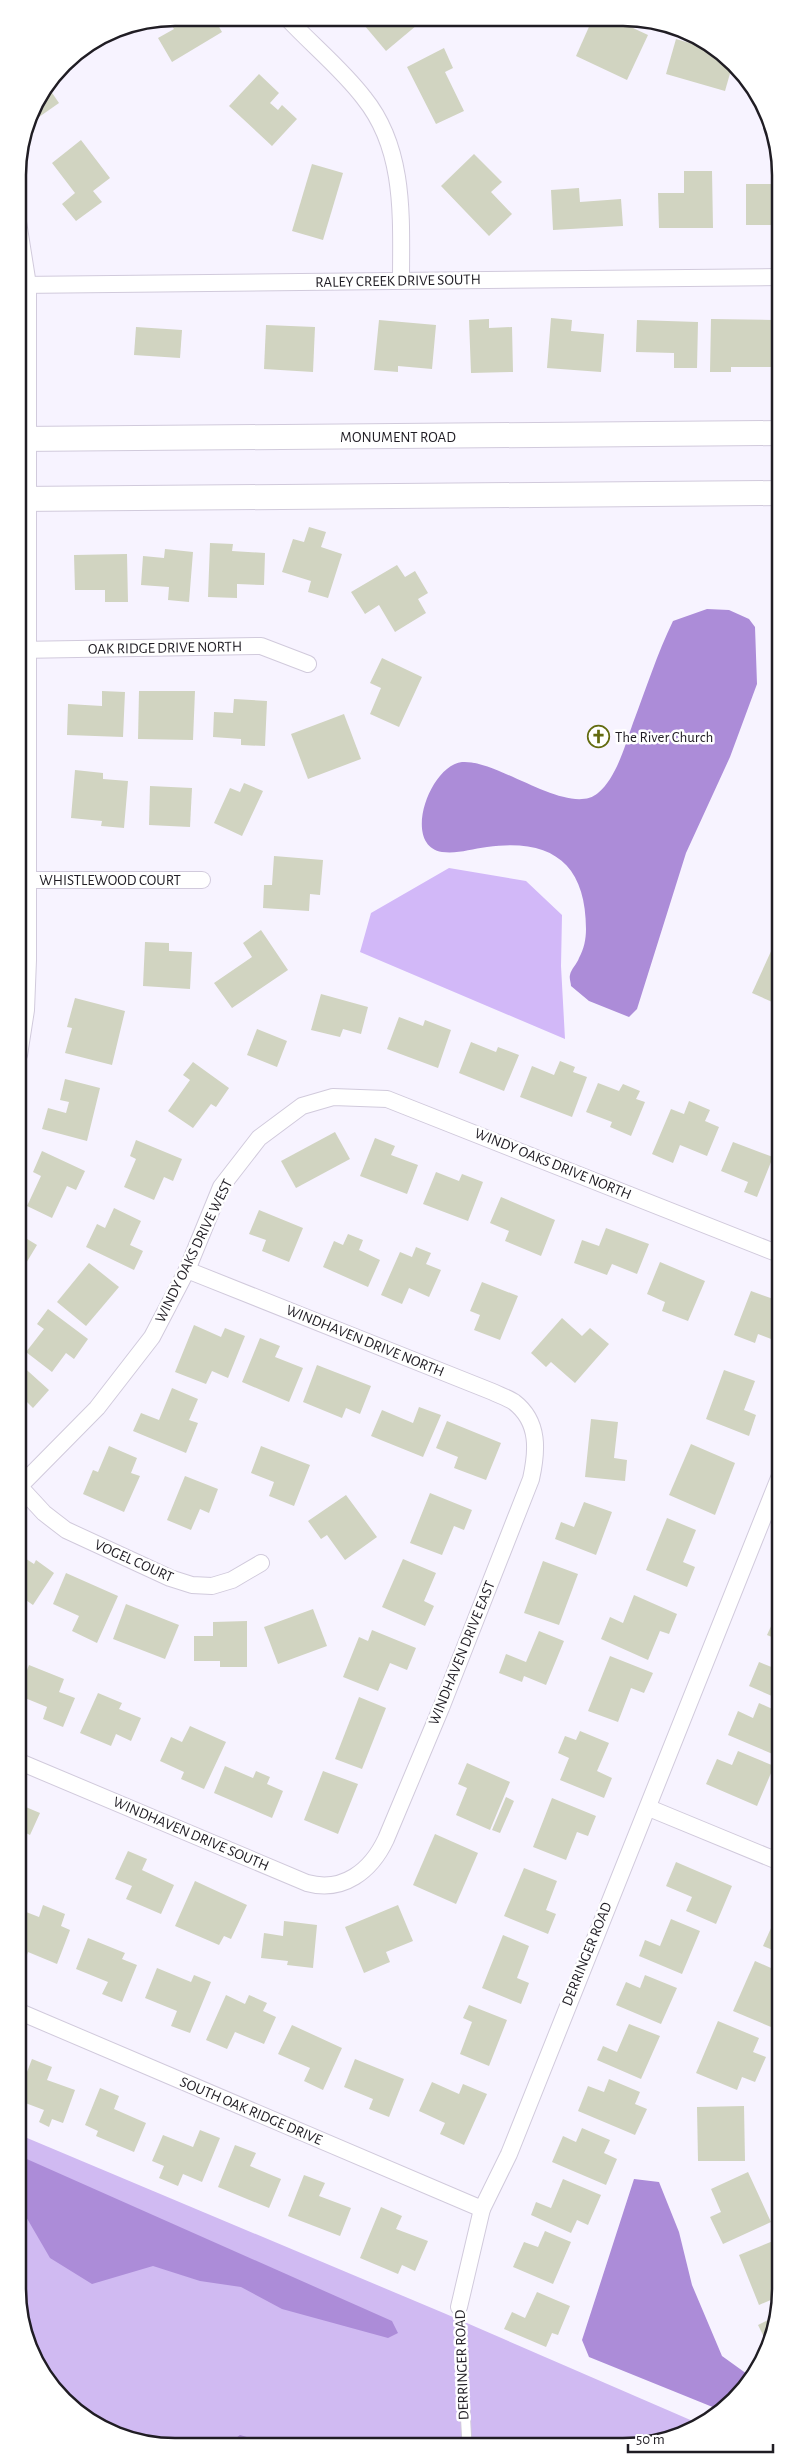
<svg xmlns="http://www.w3.org/2000/svg" width="798" height="2464" font-family="'Alegreya Sans',sans-serif">
  <rect width="100%" height="100%" fill="#f7f3ff"/>
  <polygon fill="#d0baf2" points="20,2135 446,2314 702,2425 653,2444 145,2444 105,2430 64,2400 39,2367 20,2319"/>
  <polygon fill="#d2b8f8" points="449,868 526,881 562,915 561,966 565,1039 360,952 371,913"/>
  <g fill="#ac8cd8">
    <path d="M707,609L729,610L749,619L755,627L757,684L730,757L686,853L637,1009L629,1017L589,1001L571,986C571,983 569,978 570,975C571,969 577,964 579,958C584,949 586,939 586,929C586,863 551,838 487,847C471,849 458,854 442,852C401,845 430,765 462,762C498,759 569,818 598,793C617,777 625,745 633,723C646,689 657,654 673,621Z"/>
    <polygon points="20,2156 392,2321 398,2333 388,2338 282,2309 241,2287 200,2281 153,2266 92,2284 50,2258 25,2215 20,2211"/>
    <polygon points="634,2179 659,2182 679,2232 692,2285 722,2356 747,2374 742,2393 720,2410 589,2357 582,2340"/>
    <polygon points="240,2435 270,2444 228,2444"/>
  </g>
  <g fill="#d1d4c1">
    <polygon points="175,18 214,18 222,32 172,62 158,38 174,29 167,19"/>
    <polygon points="359,19 422,19 423,20 386,51"/>
    <polygon points="532,20 548,20 541,27"/>
    <polygon points="592,20 616,20 648,35 627,80 576,56"/>
    <polygon points="676,39 717,51 733,63 725,91 666,74"/>
    <polygon points="444,48 453,68 445,72 464,111 436,124 407,67"/>
    <polygon points="259,74 279,93 270,103 278,110 282,105 297,119 272,146 229,106"/>
    <polygon points="48,87 59,103 29,124 34,106"/>
    <polygon points="81,140 110,178 93,191 102,202 76,221 62,204 75,193 52,163"/>
    <polygon points="474,154 502,182 491,192 512,214 489,236 441,186"/>
    <polygon points="312,164 343,173 323,240 292,231"/>
    <polygon points="684,171 712,171 713,228 659,228 658,193 684,193"/>
    <rect x="746" y="184" width="32" height="41"/>
    <polygon points="579,188 580,202 621,199 623,226 553,230 551,190"/>
    <polygon points="551,318 572,320 571,331 604,334 601,372 547,368"/>
    <polygon points="489,319 489,328 512,327 513,372 471,373 469,320"/>
    <polygon points="711,319 773,320 773,367 731,367 731,372 710,372"/>
    <polygon points="379,320 436,325 432,369 398,366 398,372 374,370"/>
    <polygon points="637,320 698,322 697,368 674,368 674,353 636,352"/>
    <polygon points="266,325 315,327 313,372 264,369"/>
    <polygon points="136,327 182,330 180,358 134,355"/>
    <polygon points="309,527 326,532 321,547 342,554 328,598 308,592 311,581 282,572 293,539 304,542"/>
    <polygon points="210,543 233,544 232,551 265,553 264,585 237,584 237,598 208,597"/>
    <polygon points="165,549 193,552 189,602 168,600 169,587 141,585 143,556 164,558"/>
    <polygon points="127,554 128,602 105,602 105,590 75,590 74,555"/>
    <polygon points="397,565 405,577 415,571 428,593 418,599 426,613 395,632 379,605 365,614 351,592"/>
    <polygon points="382,658 422,677 399,727 370,714 381,688 370,683"/>
    <polygon points="102,691 125,692 123,737 67,735 68,704 102,706"/>
    <polygon points="139,691 195,691 193,740 138,739"/>
    <polygon points="234,699 267,701 265,746 241,745 241,739 213,737 214,712 233,713"/>
    <polygon points="344,714 361,759 308,779 291,734"/>
    <polygon points="75,770 103,773 103,779 128,781 124,828 101,826 102,821 71,818"/>
    <polygon points="244,783 263,791 242,836 214,823 230,788 240,792"/>
    <polygon points="150,786 192,788 190,827 149,825"/>
    <polygon points="274,856 323,860 320,895 310,894 309,911 263,908 264,885 272,885"/>
    <polygon points="261,930 288,970 232,1008 214,983 252,957 243,943"/>
    <polygon points="778,936 779,1005 752,993"/>
    <polygon points="145,942 169,943 169,951 192,952 190,989 143,986"/>
    <polygon points="321,994 368,1007 361,1034 343,1029 340,1037 311,1030"/>
    <polygon points="75,998 125,1011 112,1065 65,1053 72,1028 67,1027"/>
    <polygon points="399,1017 423,1026 425,1020 451,1030 438,1068 387,1049"/>
    <polygon points="257,1029 287,1041 277,1067 247,1055"/>
    <polygon points="471,1042 496,1052 498,1047 519,1055 504,1091 459,1073"/>
    <polygon points="560,1061 575,1067 573,1072 587,1077 572,1117 520,1097 532,1066 554,1075"/>
    <polygon points="193,1062 229,1088 216,1107 211,1104 193,1128 168,1111 190,1080 183,1075"/>
    <polygon points="65,1079 100,1088 87,1141 42,1129 48,1108 66,1113 69,1102 60,1100"/>
    <polygon points="598,1083 619,1091 623,1084 640,1091 636,1099 645,1102 631,1136 610,1127 612,1122 586,1112"/>
    <polygon points="689,1101 710,1110 705,1121 719,1127 707,1156 680,1145 673,1163 652,1154 671,1109 684,1114"/>
    <polygon points="335,1132 350,1159 296,1188 281,1161"/>
    <polygon points="375,1138 395,1146 391,1155 418,1165 407,1194 360,1176"/>
    <polygon points="136,1140 182,1159 173,1181 164,1177 154,1200 124,1187 136,1159 130,1156"/>
    <polygon points="733,1142 773,1157 757,1197 744,1192 748,1182 721,1171"/>
    <polygon points="42,1151 85,1171 76,1190 67,1186 52,1218 27,1206 41,1176 33,1172"/>
    <polygon points="436,1172 459,1181 462,1174 483,1182 468,1221 423,1204"/>
    <polygon points="501,1197 555,1220 541,1256 505,1241 509,1231 490,1223"/>
    <polygon points="114,1208 141,1221 130,1245 143,1251 134,1270 86,1247 97,1224 105,1228"/>
    <polygon points="259,1210 303,1228 289,1262 262,1251 266,1240 249,1234"/>
    <polygon points="606,1228 649,1244 637,1274 612,1264 607,1275 574,1263 582,1240 599,1246"/>
    <polygon points="19,1234 37,1245 19,1275"/>
    <polygon points="348,1234 363,1240 359,1250 380,1260 368,1287 323,1267 334,1241 343,1245"/>
    <polygon points="416,1247 431,1253 426,1264 441,1270 429,1297 409,1288 402,1304 381,1295 400,1252 412,1257"/>
    <polygon points="660,1262 705,1281 688,1321 662,1311 665,1302 647,1294"/>
    <polygon points="89,1263 119,1287 86,1326 57,1302"/>
    <polygon points="482,1282 518,1296 500,1340 474,1330 480,1315 470,1311"/>
    <polygon points="751,1291 779,1301 779,1342 758,1334 755,1343 734,1335"/>
    <polygon points="48,1309 88,1339 74,1359 66,1353 52,1372 26,1352 44,1329 37,1324"/>
    <polygon points="562,1318 582,1336 590,1328 609,1344 575,1383 551,1362 546,1367 531,1353"/>
    <polygon points="194,1325 221,1337 225,1328 245,1336 228,1378 212,1371 206,1384 175,1372"/>
    <polygon points="260,1338 280,1346 275,1357 303,1368 289,1402 242,1382"/>
    <polygon points="19,1363 49,1390 33,1408 24,1399 19,1405"/>
    <polygon points="317,1365 371,1386 360,1414 346,1408 342,1418 303,1402"/>
    <polygon points="724,1370 755,1381 744,1410 756,1415 749,1436 706,1419"/>
    <polygon points="172,1388 198,1399 189,1420 198,1423 186,1453 133,1431 141,1413 159,1420"/>
    <polygon points="419,1407 441,1415 423,1457 371,1436 382,1410 413,1423"/>
    <polygon points="591,1419 618,1422 614,1458 627,1460 625,1481 585,1477"/>
    <polygon points="447,1421 501,1443 486,1480 454,1468 458,1457 436,1448"/>
    <polygon points="691,1444 735,1463 715,1515 669,1495"/>
    <polygon points="109,1446 137,1458 131,1473 140,1476 124,1512 83,1494 93,1470 98,1472"/>
    <polygon points="261,1446 310,1465 294,1506 269,1496 274,1482 251,1473"/>
    <polygon points="185,1476 218,1489 209,1513 200,1509 191,1530 167,1520"/>
    <polygon points="430,1493 472,1510 464,1530 454,1526 442,1555 410,1543"/>
    <polygon points="346,1495 377,1537 345,1560 327,1535 321,1539 308,1521"/>
    <polygon points="584,1502 612,1512 596,1555 555,1539 561,1522 574,1527"/>
    <polygon points="667,1518 696,1530 683,1562 695,1567 687,1587 646,1570"/>
    <polygon points="20,1555 34,1564 36,1560 54,1573 33,1605 20,1596"/>
    <polygon points="403,1559 436,1573 424,1601 434,1606 425,1626 382,1607"/>
    <polygon points="543,1561 578,1574 559,1625 524,1613"/>
    <polygon points="66,1573 118,1596 97,1643 72,1631 79,1616 53,1604"/>
    <polygon points="634,1595 677,1614 669,1634 660,1631 648,1660 601,1639 610,1617 623,1623"/>
    <polygon points="126,1604 179,1625 165,1659 113,1639"/>
    <polygon points="313,1609 327,1646 278,1664 264,1627"/>
    <polygon points="778,1611 779,1612 779,1640 767,1635"/>
    <polygon points="247,1621 247,1667 220,1667 220,1661 194,1661 194,1636 213,1636 213,1622"/>
    <polygon points="372,1630 416,1648 407,1670 390,1663 378,1691 343,1677 359,1637 368,1641"/>
    <polygon points="539,1631 564,1641 546,1685 524,1676 522,1682 499,1673 506,1654 526,1662"/>
    <polygon points="779,1654 779,1699 749,1686 759,1662 774,1668"/>
    <polygon points="610,1656 653,1673 644,1693 631,1688 618,1722 588,1711"/>
    <polygon points="29,1665 64,1679 59,1692 75,1698 63,1727 43,1719 47,1707 20,1696 20,1688"/>
    <polygon points="98,1693 122,1703 119,1709 141,1718 131,1741 116,1734 111,1746 80,1733"/>
    <polygon points="359,1697 386,1708 362,1769 335,1759"/>
    <polygon points="759,1703 779,1712 779,1744 775,1755 728,1735 738,1711 753,1718"/>
    <polygon points="190,1726 226,1742 204,1789 181,1779 184,1772 160,1761 171,1737 182,1742"/>
    <polygon points="580,1731 609,1743 597,1771 612,1778 604,1798 560,1780 569,1758 558,1753 565,1736 576,1740"/>
    <polygon points="738,1751 774,1766 757,1806 706,1784 717,1759 732,1765"/>
    <polygon points="467,1763 510,1782 490,1830 456,1815 467,1788 458,1784"/>
    <polygon points="225,1766 253,1778 256,1771 270,1777 267,1784 283,1791 272,1818 214,1793"/>
    <polygon points="323,1771 358,1784 338,1834 304,1820"/>
    <polygon points="506,1797 514,1801 500,1833 492,1830"/>
    <polygon points="552,1798 596,1816 588,1836 577,1832 566,1860 533,1847"/>
    <polygon points="21,1805 40,1813 30,1835 24,1832 20,1842"/>
    <polygon points="435,1834 478,1853 456,1904 413,1885"/>
    <polygon points="128,1851 147,1859 142,1870 174,1885 161,1914 126,1899 132,1886 115,1879"/>
    <polygon points="676,1862 732,1886 716,1924 686,1911 692,1897 666,1886"/>
    <polygon points="524,1868 557,1881 546,1910 556,1914 548,1934 504,1916"/>
    <polygon points="195,1881 247,1905 231,1939 224,1936 219,1945 175,1926"/>
    <polygon points="43,1905 65,1914 61,1926 70,1930 57,1964 28,1952 25,1961 20,1959 21,1910 39,1917"/>
    <polygon points="398,1905 413,1941 386,1952 390,1962 364,1973 345,1927"/>
    <polygon points="780,1908 780,1953 763,1946"/>
    <polygon points="671,1919 700,1931 682,1974 639,1956 645,1940 660,1946"/>
    <polygon points="284,1921 317,1925 313,1968 287,1965 288,1961 261,1958 264,1933 283,1936"/>
    <polygon points="503,1935 529,1946 517,1978 529,1983 521,2004 482,1988"/>
    <polygon points="88,1938 125,1953 122,1959 137,1965 122,2002 102,1994 108,1982 76,1969"/>
    <polygon points="755,1961 780,1972 780,2007 771,2027 733,2011"/>
    <polygon points="157,1968 191,1982 194,1975 211,1982 190,2033 171,2026 177,2011 145,1998"/>
    <polygon points="645,1975 677,1988 661,2024 616,2005 626,1982 640,1988"/>
    <polygon points="226,1995 245,2004 249,1995 267,2003 263,2011 276,2017 264,2044 235,2032 227,2049 206,2040"/>
    <polygon points="469,2005 507,2020 489,2066 460,2054 472,2022 463,2018"/>
    <polygon points="718,2021 759,2038 753,2052 766,2057 755,2082 742,2077 737,2090 696,2073"/>
    <polygon points="629,2024 660,2036 641,2079 597,2060 603,2046 617,2052"/>
    <polygon points="292,2025 342,2048 323,2090 304,2081 310,2068 278,2054"/>
    <polygon points="32,2059 52,2067 47,2080 75,2090 63,2123 52,2119 49,2127 39,2122 44,2110 20,2101 20,2090"/>
    <polygon points="355,2059 404,2079 389,2117 369,2109 373,2099 344,2087"/>
    <polygon points="609,2079 640,2092 635,2104 647,2109 635,2135 578,2111 588,2086 604,2092"/>
    <polygon points="432,2082 459,2094 463,2084 487,2094 464,2145 440,2134 445,2123 419,2111"/>
    <polygon points="100,2088 119,2096 114,2109 146,2123 134,2152 96,2136 98,2131 85,2125"/>
    <polygon points="744,2106 745,2161 698,2161 697,2107"/>
    <polygon points="582,2128 610,2140 604,2153 617,2159 606,2185 552,2162 563,2136 576,2142"/>
    <polygon points="200,2130 220,2138 202,2182 183,2174 178,2186 159,2178 164,2166 152,2161 163,2135 193,2147"/>
    <polygon points="235,2145 256,2153 250,2166 281,2179 269,2208 218,2187"/>
    <polygon points="748,2172 771,2222 723,2244 710,2217 721,2212 711,2189"/>
    <polygon points="304,2175 325,2183 319,2196 351,2208 340,2236 288,2216"/>
    <polygon points="563,2179 601,2195 588,2225 577,2220 571,2233 531,2215 536,2202 551,2208"/>
    <polygon points="381,2207 402,2216 396,2229 428,2241 415,2271 402,2265 398,2274 360,2258"/>
    <polygon points="545,2231 571,2242 553,2284 513,2267 524,2242 538,2247"/>
    <polygon points="778,2239 780,2244 780,2296 759,2305 739,2255"/>
    <polygon points="537,2292 570,2306 558,2335 552,2333 546,2347 504,2329 512,2312 525,2318"/>
    <polygon points="776,2316 769,2347 758,2325"/>
  </g>
  <g fill="none" stroke-linecap="round" stroke-linejoin="round">
    <defs>
      <polyline id="service" points="459,2307 467,2444"/>
      <g id="minor">
        <path d="M287,18C312,45 342,69 364,98C406,150 401,219 401,281"/>
        <polyline points="18,222 28,285 28,960 26,1010 19,1055"/>
        <polyline points="18,285 778,277"/>
        <polyline points="18,650 261,646 308,664"/>
        <polyline points="19,880 202,880"/>
        <polyline points="19,1487 97,1408 152,1337 187,1270 221,1187 259,1138 302,1106 333,1097 387,1099 779,1254"/>
        <polyline points="20,1487 44,1513 66,1530 170,1578 192,1585 212,1586 232,1580 261,1563"/>
        <path d="M20,1762L307,1883C343,1893 371,1871 386,1839L441,1708L531,1479C537,1452 540,1422 514,1402C508,1398 499,1395 493,1392L187,1270"/>
        <polyline points="649,1808 780,1862"/>
        <polyline points="20,2012 482,2209"/>
        <polyline points="459,2307 482,2209 509,2154 779,1478"/>
      </g>
      <g id="secondary">
        <polyline points="18,439 778,433"/>
        <polyline points="18,499 778,493"/>
      </g>
    </defs>
    <use href="#service" stroke="#d1cadc" stroke-width="11"/>
    <use href="#minor" stroke="#d1cadc" stroke-width="18"/>
    <use href="#secondary" stroke="#d1cadc" stroke-width="26"/>
    <use href="#service" stroke="#fff" stroke-width="9"/>
    <use href="#minor" stroke="#fff" stroke-width="16"/>
    <use href="#secondary" stroke="#fff" stroke-width="24"/>
  </g>
  <defs>
    <symbol id="church-ring" viewBox="-11 -11 22 22"><circle r="9.5" fill="#fff" stroke="#636b10" stroke-width="1.5"/><path d="M-1.2-6h2.4v3.5h3.3v2.4h-3.3V6h-2.4V-.1h-3.3v-2.4h3.3Z" fill="#636b10"/></symbol>
  </defs>
  <g fill-rule="evenodd">
    <use href="#church-ring" x="586" y="724" width="25" height="25"/>
  </g>
  <g text-anchor="middle" dominant-baseline="central" stroke-width="5" stroke-linejoin="round" paint-order="stroke">
    <g font-size="15" fill="#201d24" stroke="#fff">
      <text transform="translate(398 281) rotate(-1)">RALEY CREEK DRIVE SOUTH</text>
      <text x="398" y="437">MONUMENT ROAD</text>
      <text transform="translate(165 648) rotate(-1)">OAK RIDGE DRIVE NORTH</text>
      <text x="110" y="880">WHISTLEWOOD COURT</text>
      <text transform="translate(553 1164) rotate(22)">WINDY OAKS DRIVE NORTH</text>
      <text transform="translate(194 1251) rotate(-64)">WINDY OAKS DRIVE WEST</text>
      <text transform="translate(365 1341) rotate(22)">WINDHAVEN DRIVE NORTH</text>
      <text transform="translate(134 1561) rotate(24)">VOGEL COURT</text>
      <text transform="translate(462 1653) rotate(-68)">WINDHAVEN DRIVE EAST</text>
      <text transform="translate(191 1834) rotate(23)">WINDHAVEN DRIVE SOUTH</text>
      <text transform="translate(587 1954) rotate(-68)">DERRINGER ROAD</text>
      <text transform="translate(251 2111) rotate(23)">SOUTH OAK RIDGE DRIVE</text>
      <text transform="translate(462 2365) rotate(-92)">DERRINGER ROAD</text>
    </g>
    <g font-size="15" fill="#201d24" stroke="#fff" text-anchor="start">
      <text x="615" y="737">The River Church</text>
    </g>
  </g>
  <path d="M0 0H798V2464H0ZM175 26H623A149 149 0 0 1 772 175V2289A149 149 0 0 1 623 2438H175A149 149 0 0 1 26 2289V175A149 149 0 0 1 175 26Z" fill="#fff" fill-rule="evenodd"/>
  <path fill="none" stroke="#201d24" stroke-width="2.5" d="M175 26H623A149 149 0 0 1 772 175V2289A149 149 0 0 1 623 2438H175A149 149 0 0 1 26 2289V175A149 149 0 0 1 175 26Z"/>
  <path d="M628 2444v8h145v-8" fill="none" stroke="#201d24" stroke-width="2.5"/>
  <text x="636" y="2444" font-size="15" fill="#201d24" stroke="#ffffff" stroke-width="4" paint-order="stroke">50 m</text>
</svg>
